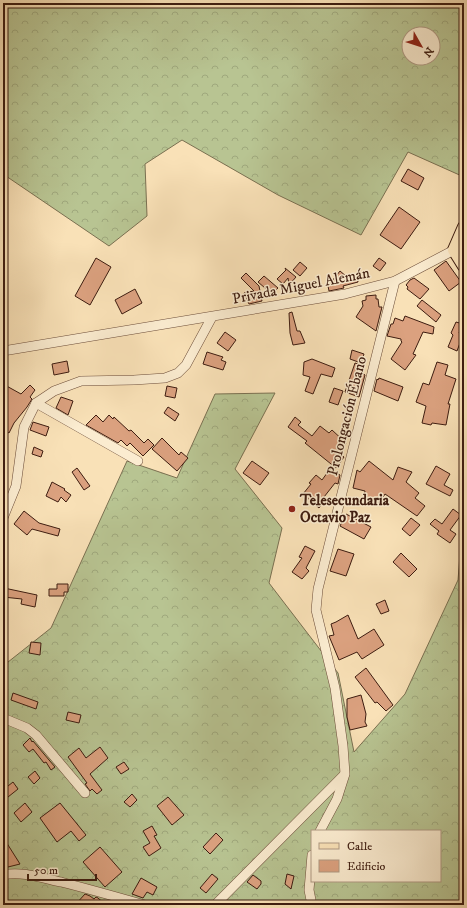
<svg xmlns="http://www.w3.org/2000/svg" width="467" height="908" font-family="'IM FELL DW Pica',serif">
  <defs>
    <pattern id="forest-crowns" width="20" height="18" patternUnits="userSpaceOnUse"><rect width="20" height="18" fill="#b8c492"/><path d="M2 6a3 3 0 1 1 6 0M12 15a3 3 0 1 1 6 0" fill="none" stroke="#9fa87d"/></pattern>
  </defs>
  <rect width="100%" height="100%" fill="#f9e1b7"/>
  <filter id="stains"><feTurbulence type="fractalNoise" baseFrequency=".005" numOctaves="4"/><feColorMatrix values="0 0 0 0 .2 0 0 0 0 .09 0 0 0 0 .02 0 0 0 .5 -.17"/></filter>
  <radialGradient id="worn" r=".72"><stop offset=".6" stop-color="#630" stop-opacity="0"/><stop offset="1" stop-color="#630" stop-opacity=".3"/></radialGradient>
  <g fill="url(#forest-crowns)" stroke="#7a7051" fill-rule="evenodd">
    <path d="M3,3H464V177L408,152L361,235L278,195L182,140L145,164L147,216L109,246L3,174ZM409,34H433V58H409Z"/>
    <path d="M275,393L235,469L282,528L269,583L338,673L354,752L405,694L458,580L463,517L464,479V905H3V666L51,628L127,461L177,478L215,394ZM312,831H440V881H312Z"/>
  </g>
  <g fill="#dba17f" stroke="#3d1c10">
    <polygon points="408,169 424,178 418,190 401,181"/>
    <polygon points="399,207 420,222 401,249 380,235"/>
    <polygon points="96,258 111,267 90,305 75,296"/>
    <polygon points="379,258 386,263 380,271 373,266"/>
    <polygon points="446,261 461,282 449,291 434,270"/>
    <polygon points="300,262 307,268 300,276 293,270"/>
    <polygon points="285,268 296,277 289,285 288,278 283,284 277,279 286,270"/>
    <polygon points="340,271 347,277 357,275 358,282 343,286 344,288 329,291 328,286"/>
    <polygon points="246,273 259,286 262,301 249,304 244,293 254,291 241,278"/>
    <polygon points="264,276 278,288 272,294 258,282"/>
    <polygon points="414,278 429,289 420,299 407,289 408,287 406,285 410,280"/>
    <polygon points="135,289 142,303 122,314 115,300"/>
    <polygon points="376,295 376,299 378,299 379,307 382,307 376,331 356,317 363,306 362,301 366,300 366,296"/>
    <polygon points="422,300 441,315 436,322 417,306"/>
    <polygon points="292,312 297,331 300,331 305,343 293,345 290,333 289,313"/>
    <polygon points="405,316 434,327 433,334 423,332 413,354 416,355 405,370 391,359 402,342 401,341 401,339 387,336 391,324 393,324 395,318 403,321"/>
    <polygon points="456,322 463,324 459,333 463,335 457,351 448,347 453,335 451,333"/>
    <polygon points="225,332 236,340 228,351 217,343"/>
    <polygon points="352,350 364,354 361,363 350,359"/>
    <polygon points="207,352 223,357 221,360 226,362 223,370 203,364"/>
    <polygon points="312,359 335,368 332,377 321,374 313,394 305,391 310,377 303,375 304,362"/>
    <polygon points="67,361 69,372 54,375 52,364"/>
    <polygon points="437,362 448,365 445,375 456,379 448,404 450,404 446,425 432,423 431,425 422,423 426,406 416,402 423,383 429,385"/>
    <polygon points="355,363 364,366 362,373 365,375 359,397 345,392"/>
    <polygon points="379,378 403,387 398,401 374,391 377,379 378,380"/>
    <polygon points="3,384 21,394 30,385 35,390 30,397 32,399 27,407 14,423 9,433 3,429"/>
    <polygon points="167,386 177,388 175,398 165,396"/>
    <polygon points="334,388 343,391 338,405 329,402"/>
    <polygon points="61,397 73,401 68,415 56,408"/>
    <polygon points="168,407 179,414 175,421 164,413"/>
    <polygon points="96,415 103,422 109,415 113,419 114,417 129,431 131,430 144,443 148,439 154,445 143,456 130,443 127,446 121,440 118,443 86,425"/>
    <polygon points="295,417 301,422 298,425 312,436 320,426 329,433 332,430 346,443 339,453 344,457 336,468 305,443 307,441 288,427"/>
    <polygon points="33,422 49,427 46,436 30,430"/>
    <polygon points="162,438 179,455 181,452 188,458 177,471 152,449"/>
    <polygon points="34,447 43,451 41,457 32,454"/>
    <polygon points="252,461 269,473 260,485 243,473"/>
    <polygon points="369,461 393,480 398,467 412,472 406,482 419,493 415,498 425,506 417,516 385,494 380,502 376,502 364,498 365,491 353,488 357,470 360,472"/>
    <polygon points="436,466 450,474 444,485 453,490 450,496 426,484"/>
    <polygon points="77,468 90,486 84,490 72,472"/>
    <polygon points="330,469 340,475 338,484 335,483 324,497 326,499 319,508 303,494 311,484 309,483 316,475 322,480"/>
    <polygon points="52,482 65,489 64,490 71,495 66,502 61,497 58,502 46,496"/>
    <polygon points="453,509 461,515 450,530 456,534 450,543 437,534 439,531 430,524 435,519 442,524"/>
    <polygon points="24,511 39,523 60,529 58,536 32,529 27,535 14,524"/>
    <polygon points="346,514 371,527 364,539 340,526"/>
    <polygon points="411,518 420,525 410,536 402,529"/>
    <polygon points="305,546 315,551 306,568 309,571 302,579 292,572 302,558 299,557"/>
    <polygon points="338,549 354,554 346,576 330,571"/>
    <polygon points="401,553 417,569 409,577 393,562"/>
    <polygon points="57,584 68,584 68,592 64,592 64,596 49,596 49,589 57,589"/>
    <polygon points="4,588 37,595 35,607 21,604 22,599 3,597"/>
    <polygon points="385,600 389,611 381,614 376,604"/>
    <polygon points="348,615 358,639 374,629 384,645 362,659 357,652 339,660 329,636 334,635 331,624 336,622"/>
    <polygon points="31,642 41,643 40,655 29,653"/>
    <polygon points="366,668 393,705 386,711 377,702 375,703 355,677"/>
    <polygon points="13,693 38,702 36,709 11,700"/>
    <polygon points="361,695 366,714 365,722 367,726 350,730 347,717 347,699"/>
    <polygon points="68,712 81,715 79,723 66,720"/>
    <polygon points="30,738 32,742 33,741 55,767 51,770 46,762 44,763 33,749 29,752 23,745"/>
    <polygon points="100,747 108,758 90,774 102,790 97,794 92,789 90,791 85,784 87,783 68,757 79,748 86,758"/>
    <polygon points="124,762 129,769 121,774 116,767"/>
    <polygon points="35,771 40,778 34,784 28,777"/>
    <polygon points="13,782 18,789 8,797 3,790"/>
    <polygon points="132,794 137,800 130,807 124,802"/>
    <polygon points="168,797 184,815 172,825 157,806"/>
    <polygon points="25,803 32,812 21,822 14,813"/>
    <polygon points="60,803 86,835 79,841 71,831 57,842 40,818"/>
    <polygon points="152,826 157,835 154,836 161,848 149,856 143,847 150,843 143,831"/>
    <polygon points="216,833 223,840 210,854 203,847"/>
    <polygon points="3,837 20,864 8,867 3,860"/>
    <polygon points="100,847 122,872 105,887 83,862"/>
    <polygon points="212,874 218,879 206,893 200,888"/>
    <polygon points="287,874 294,876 291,889 285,884"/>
    <polygon points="253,875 261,881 261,884 257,889 247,882"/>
    <polygon points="141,878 157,887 153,895 147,892 143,898 132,894"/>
    <polygon points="85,894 90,896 94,899 96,897 98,898 106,905 75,905"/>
  </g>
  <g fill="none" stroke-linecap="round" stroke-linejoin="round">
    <defs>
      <g id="minor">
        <polyline points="3,351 345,294 395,281 454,250"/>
        <polyline points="36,403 138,461"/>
        <polyline points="3,518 16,486 24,427 36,403 54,391 81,381 134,380 165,378 178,373 186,365 212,317"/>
        <polyline points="3,718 27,728 36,735 85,793"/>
        <polyline points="320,831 337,799 345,774 343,746 335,688 316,610 318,589 395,281"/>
        <polyline points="312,855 309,890 312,905"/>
        <path d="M3,875C22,871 42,878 61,882C89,889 117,897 145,905"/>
        <polyline points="215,905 344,775"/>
      </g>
      <polyline id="major" points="464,227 454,250 464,266"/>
    </defs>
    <use href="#minor" stroke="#6c4d3a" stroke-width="10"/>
    <use href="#major" stroke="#3d1c10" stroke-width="14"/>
    <use href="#minor" stroke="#fbecd0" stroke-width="9"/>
    <use href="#major" stroke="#f9e1b7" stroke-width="12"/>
  </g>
  <circle fill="#8f2418" stroke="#fbecd0" stroke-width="1.5" cx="292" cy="509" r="4"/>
  <g text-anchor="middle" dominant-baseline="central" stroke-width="3" stroke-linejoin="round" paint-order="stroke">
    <g font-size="15" fill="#3d1c10" stroke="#fbecd0">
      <text transform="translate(301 286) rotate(-11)">Privada Miguel Alemán</text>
      <text transform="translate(347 416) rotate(-76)">Prolongación Ébano</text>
    </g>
    <g font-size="15" font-weight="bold" fill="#3d1c10" stroke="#fbecd0" text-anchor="start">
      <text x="300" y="500">Telesecundaria<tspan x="300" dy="17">Octavio Paz</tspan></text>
    </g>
  </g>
  <rect width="467" height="908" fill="none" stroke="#f9e1b7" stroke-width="16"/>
  <rect x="4" y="4" width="459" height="900" fill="none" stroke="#3d1c10" stroke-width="2"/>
  <rect x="8" y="8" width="451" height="892" fill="none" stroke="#3d1c10"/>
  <rect x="311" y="830" width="130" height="52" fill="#fbecd0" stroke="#af9983"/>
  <rect x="319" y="843" width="20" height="6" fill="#f9e1b7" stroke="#af9983"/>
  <text x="347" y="850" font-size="12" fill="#3d1c10">Calle</text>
  <rect x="319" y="860" width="20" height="12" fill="#dba17f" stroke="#af9983"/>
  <text x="347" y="870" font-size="12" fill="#3d1c10">Edificio</text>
  <g transform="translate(421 46) rotate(129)"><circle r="19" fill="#fbecd0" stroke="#af9983"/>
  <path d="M0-3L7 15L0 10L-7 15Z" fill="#8f2418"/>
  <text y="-6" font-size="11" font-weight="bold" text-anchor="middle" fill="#3d1c10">N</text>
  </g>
  <path d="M28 874v6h68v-6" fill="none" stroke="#3d1c10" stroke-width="2"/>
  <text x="34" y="874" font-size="12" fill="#3d1c10" stroke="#fbecd0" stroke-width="3" paint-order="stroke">50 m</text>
  <rect width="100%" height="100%" filter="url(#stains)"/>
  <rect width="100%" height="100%" fill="url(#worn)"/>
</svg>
